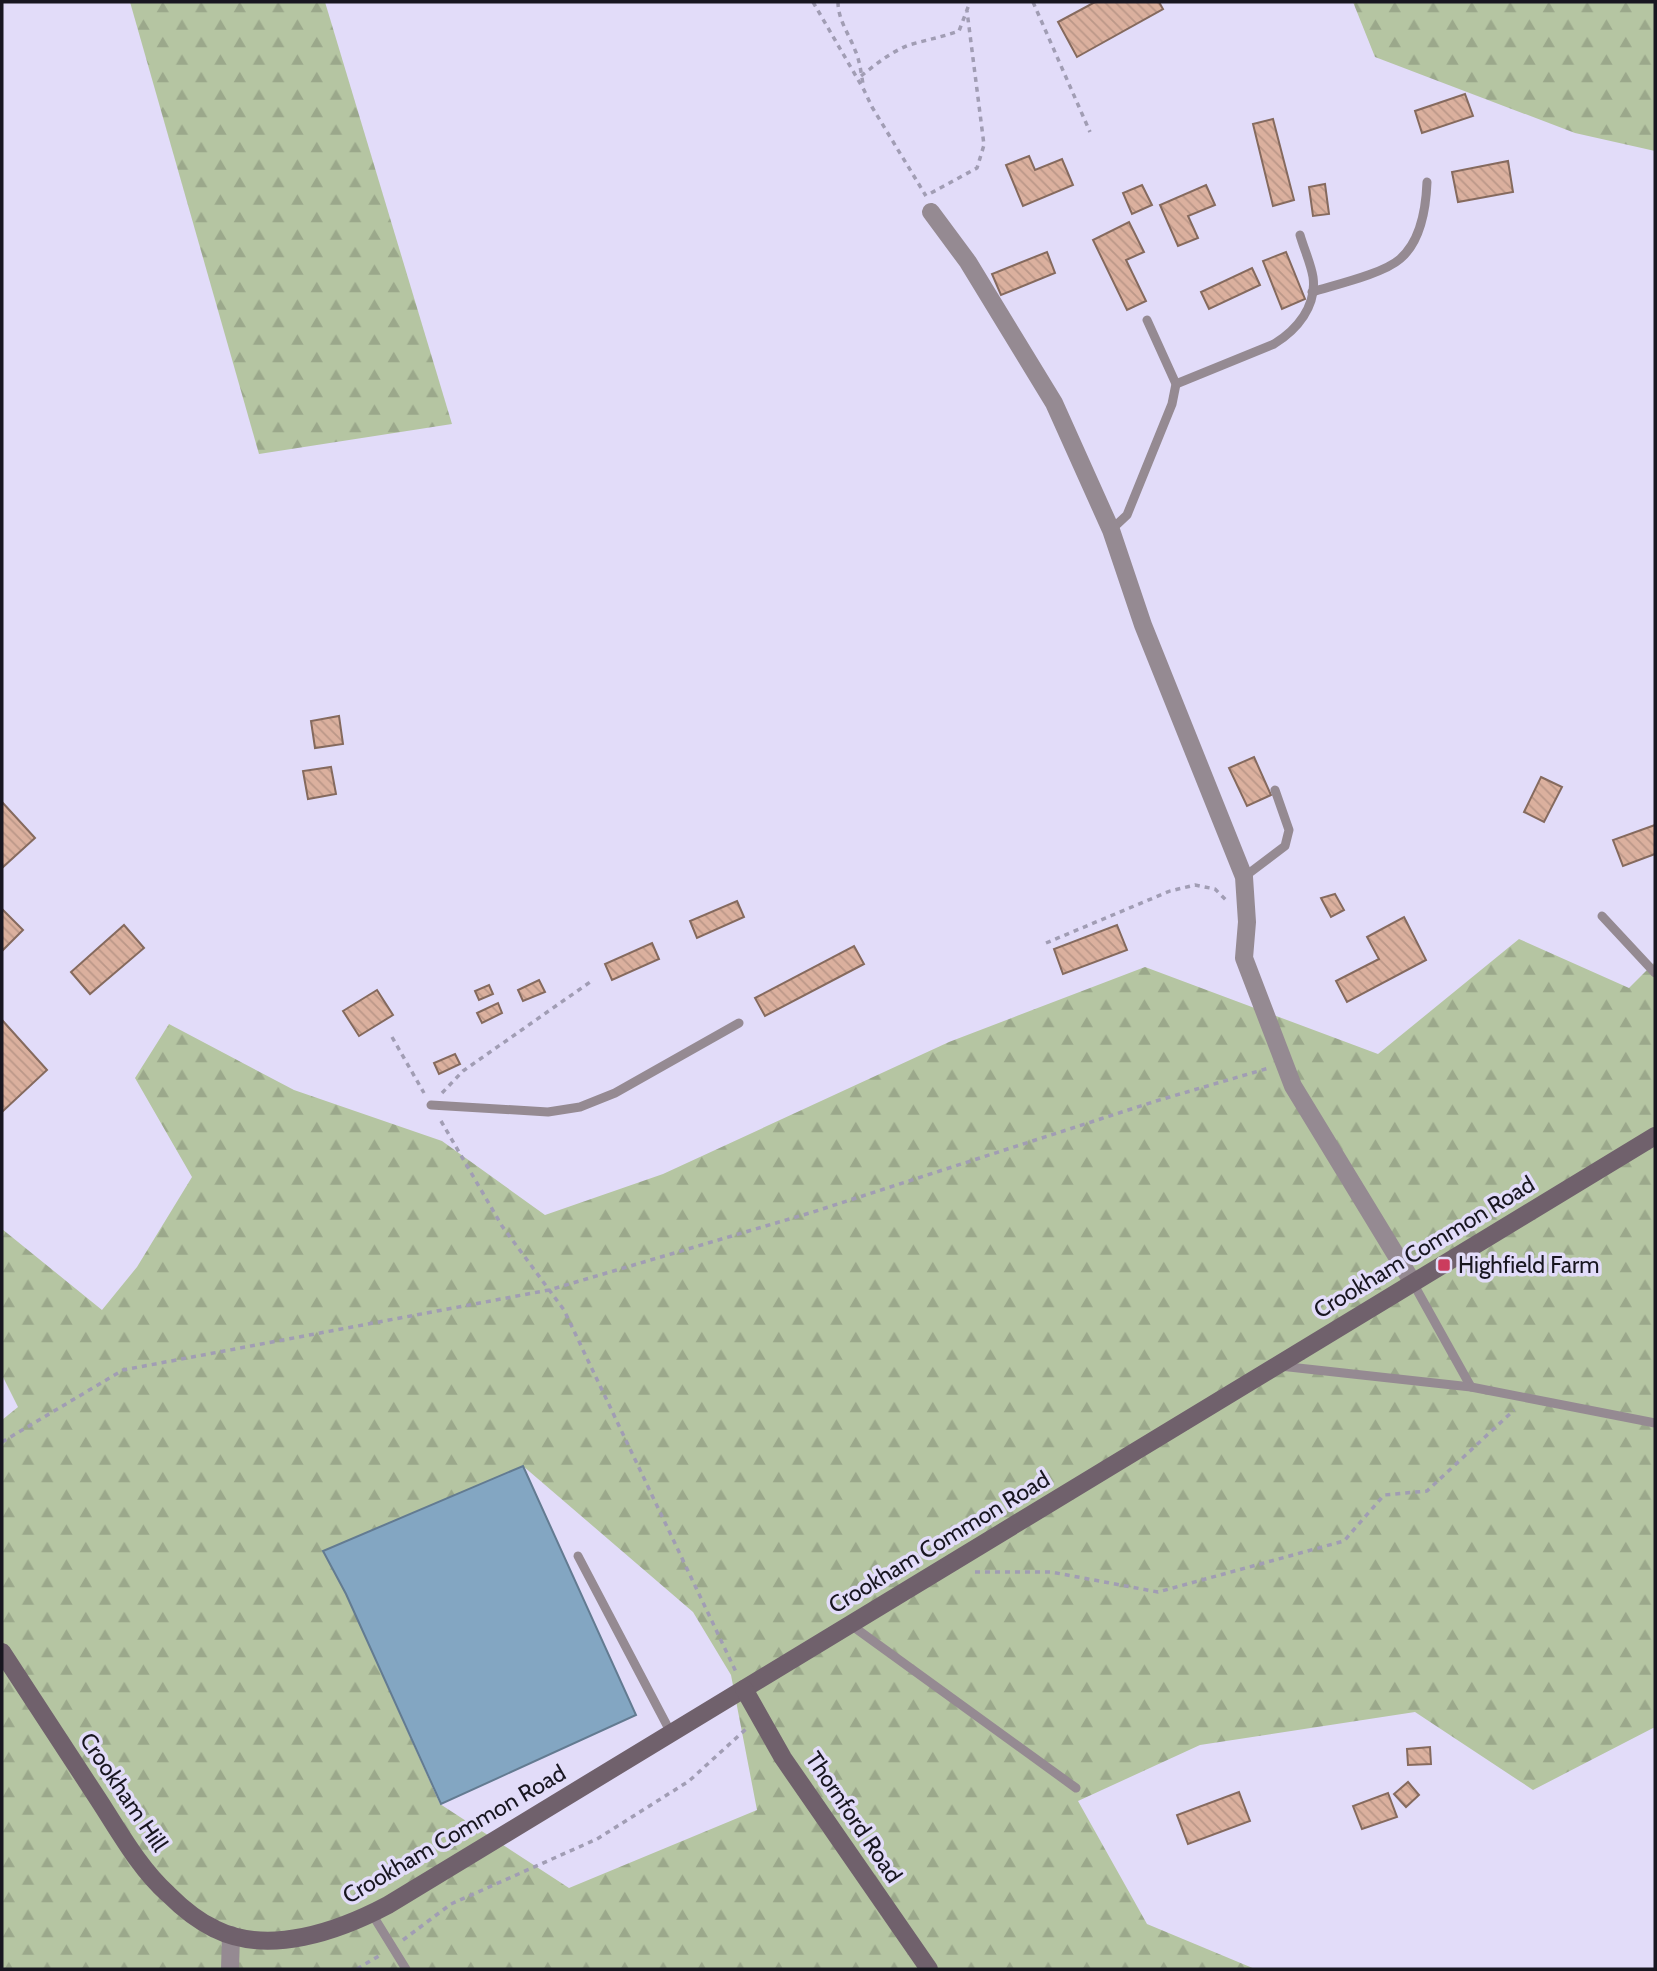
<svg xmlns="http://www.w3.org/2000/svg" width="1657" height="1971" font-family="Cabin,sans-serif">
  <defs>
    <pattern id="forest-firs" width="22" height="20" patternUnits="userSpaceOnUse" patternTransform="scale(1.75)"><rect width="22" height="20" fill="#b5c5a2"/><path d="M5 1l3.5 6h-7zM16 11l3.5 6h-7z" fill="#9ba88b"/></pattern>
    <pattern id="building-back-hatch" width="6" height="6" patternUnits="userSpaceOnUse" patternTransform="scale(1.75)"><rect width="6" height="6" fill="#dbb09e"/><path d="M-1 5l2 2M0 0l6 6M5-1l2 2" fill="none" stroke="#bb9788"/></pattern>
  </defs>
  <rect width="100%" height="100%" fill="#e2dcf9"/>
  <g fill="url(#forest-firs)" fill-rule="evenodd">
    <polygon points="130,2 325,2 452,424 259,454"/>
    <polygon points="1353,2 1655,2 1655,151 1575,133 1375,57"/>
    <path d="M1519,939L1629,988L1655,962V1727L1533,1790L1415,1712L1200,1745L1078,1801L1147,1924L1255,1969H2V1420L18,1407L2,1375V1229L102,1310L137,1267L192,1177L135,1078L169,1024L294,1090L442,1141L545,1215L663,1174L949,1042L1145,967L1378,1054ZM523,1466L693,1612L731,1675L757,1810L569,1888L440,1804L346,1594L323,1551Z"/>
  </g>
  <polygon fill="#83a6c2" stroke="#637b91" stroke-width="2" points="523,1466 636,1715 441,1804 346,1594 323,1551"/>
  <g fill="url(#building-back-hatch)" stroke="#856a5e" stroke-width="2">
    <polygon points="1095,2 1159,2 1163,9 1077,57 1058,22"/>
    <polygon points="1465,94 1473,116 1422,133 1415,111"/>
    <polygon points="1273,119 1294,200 1273,206 1253,124"/>
    <polygon points="1029,156 1035,170 1062,159 1073,185 1023,206 1006,165"/>
    <polygon points="1508,161 1513,192 1458,202 1452,172"/>
    <polygon points="1325,184 1329,214 1313,216 1309,187"/>
    <polygon points="1142,185 1152,205 1132,214 1123,193"/>
    <polygon points="1206,185 1215,205 1188,216 1198,238 1178,246 1160,205"/>
    <polygon points="1129,222 1144,252 1126,260 1146,301 1127,310 1093,240"/>
    <polygon points="1047,252 1055,273 1001,295 992,274"/>
    <polygon points="1286,252 1305,299 1282,309 1263,261"/>
    <polygon points="1252,268 1260,285 1209,309 1201,292"/>
    <polygon points="339,716 343,744 315,748 311,721"/>
    <polygon points="1254,757 1271,795 1247,806 1229,768"/>
    <polygon points="331,767 336,794 308,799 303,771"/>
    <polygon points="1541,777 1562,787 1544,822 1524,812"/>
    <polygon points="2,802 35,838 3,867 2,866"/>
    <polygon points="1655,825 1655,854 1623,866 1613,840"/>
    <polygon points="1335,894 1344,910 1331,917 1321,898"/>
    <polygon points="737,901 744,917 697,938 690,921"/>
    <polygon points="2,909 23,930 2,951"/>
    <polygon points="1404,917 1426,960 1347,1002 1336,981 1379,959 1367,937"/>
    <polygon points="124,925 144,948 90,994 71,972"/>
    <polygon points="1117,925 1127,950 1063,974 1054,949"/>
    <polygon points="652,943 659,959 612,980 605,964"/>
    <polygon points="854,946 864,964 765,1016 755,998"/>
    <polygon points="539,980 545,992 523,1001 518,990"/>
    <polygon points="489,985 493,994 479,1000 475,991"/>
    <polygon points="377,990 393,1015 359,1036 343,1011"/>
    <polygon points="498,1003 502,1013 482,1023 477,1013"/>
    <polygon points="2,1020 47,1070 2,1112"/>
    <polygon points="455,1054 460,1064 439,1074 434,1063"/>
    <polygon points="1430,1747 1431,1764 1408,1765 1407,1749"/>
    <polygon points="1408,1782 1419,1795 1406,1807 1394,1794"/>
    <polygon points="1239,1792 1250,1821 1188,1844 1177,1815"/>
    <polygon points="1388,1793 1397,1817 1362,1829 1353,1806"/>
  </g>
  <g fill="none" stroke-linecap="round" stroke-linejoin="round">
    <g stroke="#a19db4" stroke-width="3.5" stroke-dasharray="5 5" stroke-linecap="butt">
      <polyline points="813,2 864,90 872,107 926,196"/>
      <path d="M838,2C838,20 849,34 855,50C860,61 861,73 863,84"/>
      <polyline points="1033,2 1090,132"/>
      <path d="M861,76C876,64 891,52 909,45C926,40 942,37 959,31L970,2"/>
      <polyline points="931,193 977,168 984,145 967,11"/>
      <polyline points="1046,943 1170,891 1195,885 1215,889 1227,901"/>
      <polyline points="392,1037 424,1093"/>
      <polyline points="442,1093 463,1071 593,980"/>
      <polyline points="441,1121 502,1226 564,1310 737,1674"/>
      <polyline points="2,1442 123,1370 549,1290 813,1212 1156,1101 1269,1068"/>
      <polyline points="975,1572 1051,1572 1158,1592 1344,1541 1384,1495 1427,1491 1514,1410"/>
      <polyline points="403,1940 451,1904 597,1839 689,1781 746,1729"/>
      <polyline points="357,1969 382,1954"/>
    </g>
    <g stroke="#958a92" stroke-width="9">
      <path d="M1312,292C1334,285 1383,274 1400,259C1421,241 1426,208 1427,182"/>
      <path d="M1176,384L1274,344C1297,330 1317,306 1313,277C1311,264 1304,249 1300,235"/>
      <polyline points="1111,530 1127,515 1172,404 1176,384 1147,320"/>
      <polyline points="1244,877 1285,846 1289,830 1275,790"/>
      <polyline points="1602,916 1655,973"/>
      <polyline points="431,1105 548,1112 580,1107 615,1093 739,1023"/>
      <polyline points="1413,1283 1471,1387"/>
      <polyline points="1280,1366 1471,1387 1655,1423"/>
      <polyline points="578,1556 671,1733"/>
      <polyline points="851,1625 1076,1788"/>
      <polyline points="372,1914 406,1969"/>
    </g>
    <g stroke="#958a92" stroke-width="18">
      <polyline points="931,212 968,262 1054,403 1111,530 1143,625 1244,877 1247,922 1244,958 1293,1086 1413,1283"/>
      <polyline points="230,1969 231,1935"/>
    </g>
    <g stroke="#70616c" stroke-width="18">
      <path d="M2,1652C34,1701 66,1750 98,1799C119,1831 139,1868 168,1894C181,1907 198,1921 215,1929C269,1956 339,1931 388,1905L1655,1136"/>
      <polyline points="744,1689 783,1758 929,1969"/>
    </g>
  </g>
  <rect fill="#cb3c5d" stroke="#e2dcf9" stroke-width="2.5" x="1437" y="1258" width="14" height="14" rx="3.5"/>
  <g text-anchor="middle" dominant-baseline="central" stroke-width="7" stroke-linejoin="round" paint-order="stroke">
    <g font-size="23" fill="#181620" stroke="#e2dcf9">
      <text transform="translate(1424 1247) rotate(-31)">Crookham Common Road</text>
      <text transform="translate(939 1542) rotate(-31)">Crookham Common Road</text>
      <text transform="translate(124 1792) rotate(56)">Crookham Hill</text>
      <text transform="translate(854 1817) rotate(56)">Thornford Road</text>
      <text transform="translate(454 1834) rotate(-30)">Crookham Common Road</text>
    </g>
    <g font-size="23" fill="#181620" stroke="#e2dcf9" text-anchor="start">
      <text x="1458" y="1265">Highfield Farm</text>
    </g>
  </g>
  <rect width="1657" height="1971" fill="none" stroke="#181620" stroke-width="7"/>
</svg>
